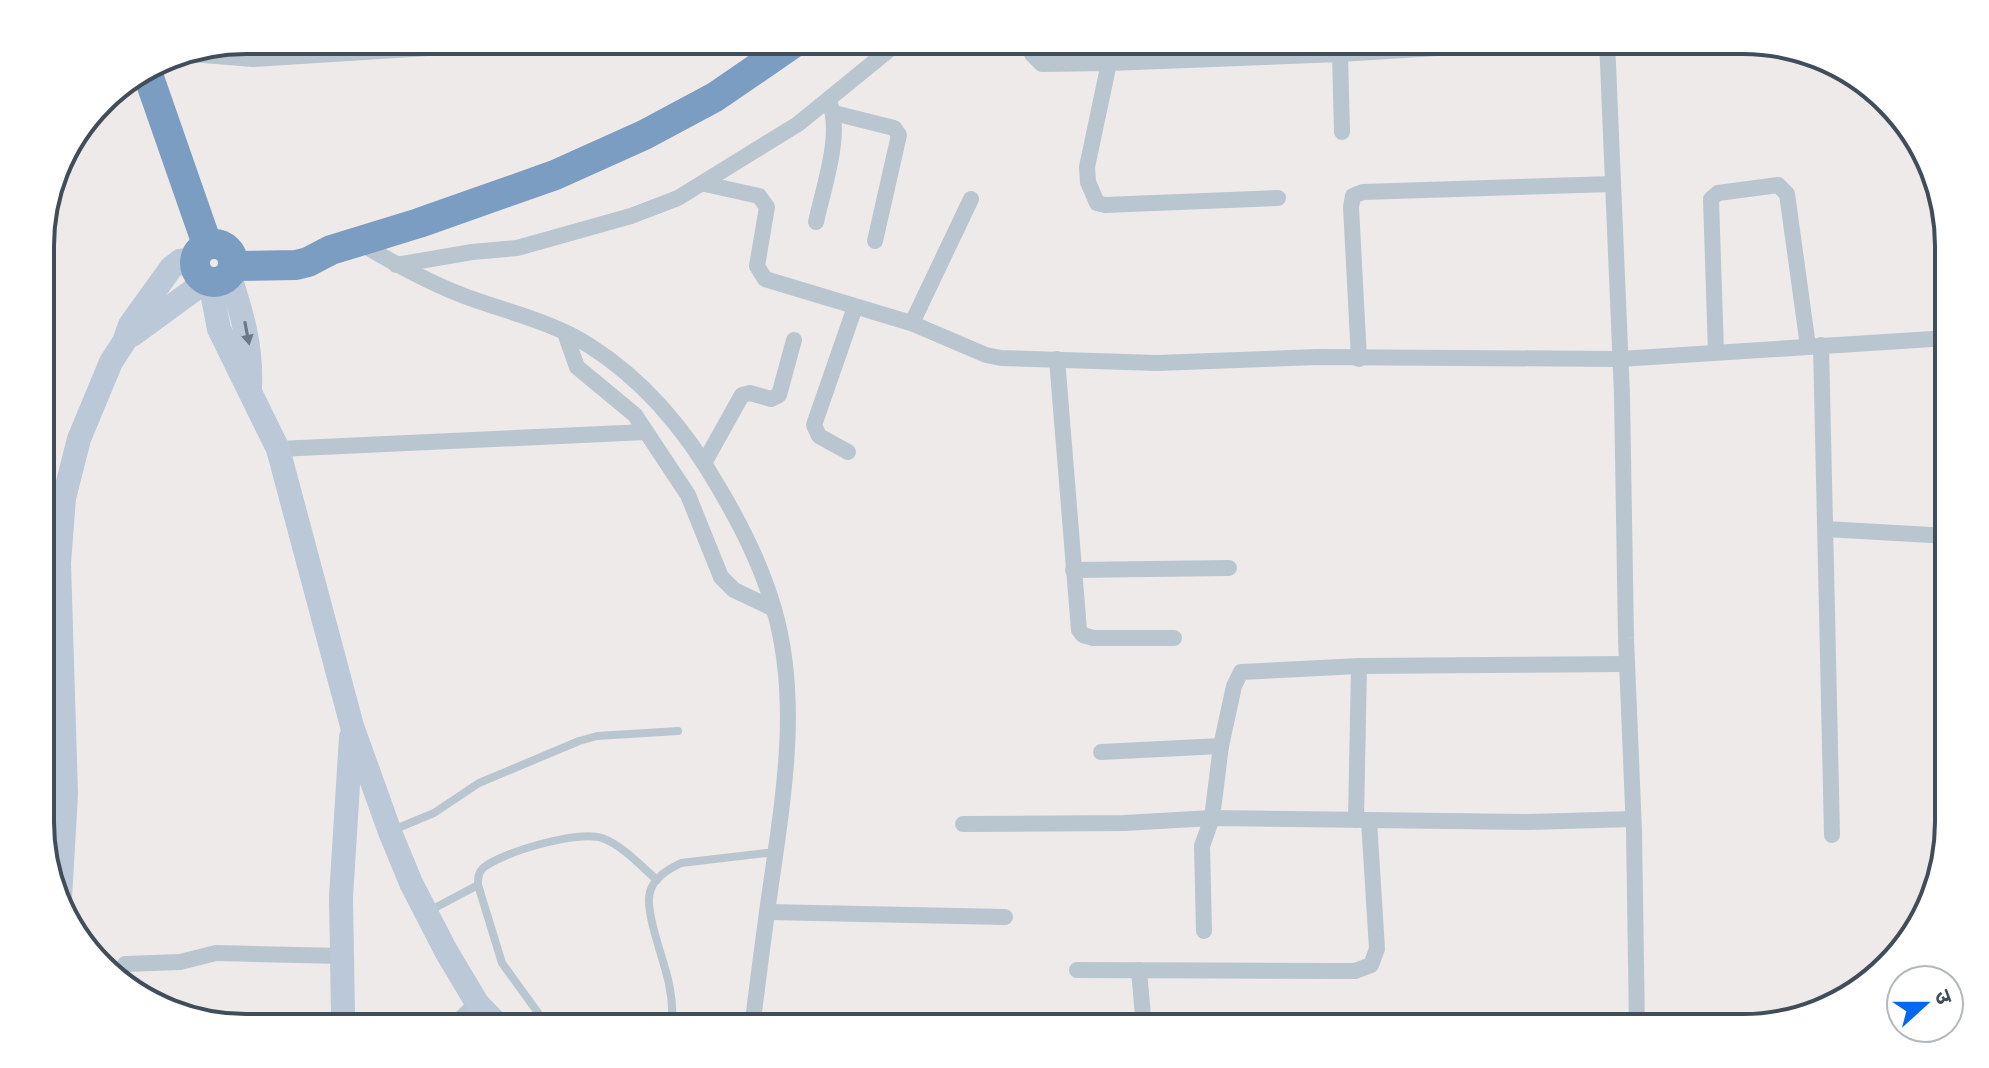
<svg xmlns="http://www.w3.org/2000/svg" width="1989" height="1068" font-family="'Source Sans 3','Noto Sans Devanagari',sans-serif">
  <rect width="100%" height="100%" fill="#eeeaea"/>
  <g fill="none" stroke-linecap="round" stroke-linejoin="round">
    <g stroke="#b9c6d0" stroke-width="8">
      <polyline points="42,800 61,802"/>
      <polyline points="393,830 434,813 479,783 579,741 597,736 678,731"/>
      <polyline points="429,911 478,885"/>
      <path d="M549,1028L502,963L478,885C478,878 478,873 483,868C502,852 578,830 602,838C622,845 641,866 657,880"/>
      <path d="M672,1028C673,1014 672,998 669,984C665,962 644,911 650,892C654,877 669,869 681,863L775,852"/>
    </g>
    <g stroke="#b9c6d0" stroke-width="16">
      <polyline points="1029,40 1032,54 1042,64 1109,63 1087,167 1088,182 1097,203 1105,205 1278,198"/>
      <polyline points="1607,40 1622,395 1626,638 1634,831 1637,1028"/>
      <polyline points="179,53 253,59 428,48 434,46 440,40"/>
      <polyline points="1340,54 1567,40"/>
      <polyline points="1109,63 1340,54 1342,132"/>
      <polyline points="834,113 894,128 899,135 875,241"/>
      <polyline points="705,184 759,196 767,207 757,266 765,279 911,323 986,355 1001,358 1157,363 1318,357 1620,359 1948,338"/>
      <path d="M816,222C823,189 842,136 830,104"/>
      <path d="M360,243C395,264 429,283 467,297C508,312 553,322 590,346C645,381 687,432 719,488C741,525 762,567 774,609C800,699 784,793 771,884C764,932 758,980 752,1028"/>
      <polyline points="396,265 472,252 517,248 631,216 678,198 798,124 901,40"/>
      <polyline points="912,323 971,199"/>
      <polyline points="565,333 577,367 635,415 688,495 721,577 734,590 774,609"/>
      <polyline points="1821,345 1832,835"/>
      <polyline points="1716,352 1711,199 1718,193 1778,185 1787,194 1808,346"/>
      <polyline points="1057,359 1079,630 1083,635 1093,638 1174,638"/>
      <polyline points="1359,359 1351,207 1353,196 1363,192 1613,184"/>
      <polyline points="278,449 646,432"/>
      <polyline points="848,452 819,436 814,425 855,307"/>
      <polyline points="704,463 742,395 750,393 771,399 779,395 794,340"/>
      <polyline points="1826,529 1948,536"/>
      <polyline points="1073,570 1229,568"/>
      <polyline points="1101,752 1221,746"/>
      <polyline points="1356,820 1359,666"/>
      <polyline points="963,824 1124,823 1212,818 1529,822 1633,819"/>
      <polyline points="767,912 1005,917"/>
      <polyline points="1204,931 1202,846 1212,818 1221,746 1234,686 1241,672 1359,666 1627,664"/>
      <polyline points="125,964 180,962 216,953 342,956"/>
      <polyline points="1077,970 1337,971 1355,971 1371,965 1377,949 1369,821"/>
      <polyline points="1139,970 1144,1028"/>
      <polyline points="451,1028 477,1003"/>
    </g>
    <g stroke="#bac8d8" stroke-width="24">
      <path d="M229,274C242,313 252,347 250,388"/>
      <polyline points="210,282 219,329 278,449 352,726 390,832 411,883 446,951 477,1003 501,1028"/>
      <polyline points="132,335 206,281"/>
      <polyline points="60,898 66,794 59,563 64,498 79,439 111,362 124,342 130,325 171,268 180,261 194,259"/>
      <polyline points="341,1028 343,1015 341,897 351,737"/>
    </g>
    <g stroke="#7b9dc1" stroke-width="30">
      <polyline points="146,69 207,244"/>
      <circle cx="214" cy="263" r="19"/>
      <polyline points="233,266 296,265 308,262 331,250 419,223 555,175 644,135 715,97 798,40"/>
    </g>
  </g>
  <defs><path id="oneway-solid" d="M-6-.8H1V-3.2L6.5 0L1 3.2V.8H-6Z" transform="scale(2)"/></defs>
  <use fill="#6b7986" href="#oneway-solid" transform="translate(247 333) rotate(79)"/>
  <path d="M0 0H1989V1068H0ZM246 54H1743A192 192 0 0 1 1935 246V822A192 192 0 0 1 1743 1014H246A192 192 0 0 1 54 822V246A192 192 0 0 1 246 54Z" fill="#fff" fill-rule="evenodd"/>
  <path fill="none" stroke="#414e5a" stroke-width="4" d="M246 54H1743A192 192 0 0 1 1935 246V822A192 192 0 0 1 1743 1014H246A192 192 0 0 1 54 822V246A192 192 0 0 1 246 54Z"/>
  <g transform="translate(1925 1004) rotate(69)"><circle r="38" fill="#ffffff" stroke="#b3b8bd" stroke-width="2"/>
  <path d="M0-6L14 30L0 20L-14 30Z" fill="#0368f0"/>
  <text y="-12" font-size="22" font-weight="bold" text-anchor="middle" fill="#414e5a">उ</text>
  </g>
</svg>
